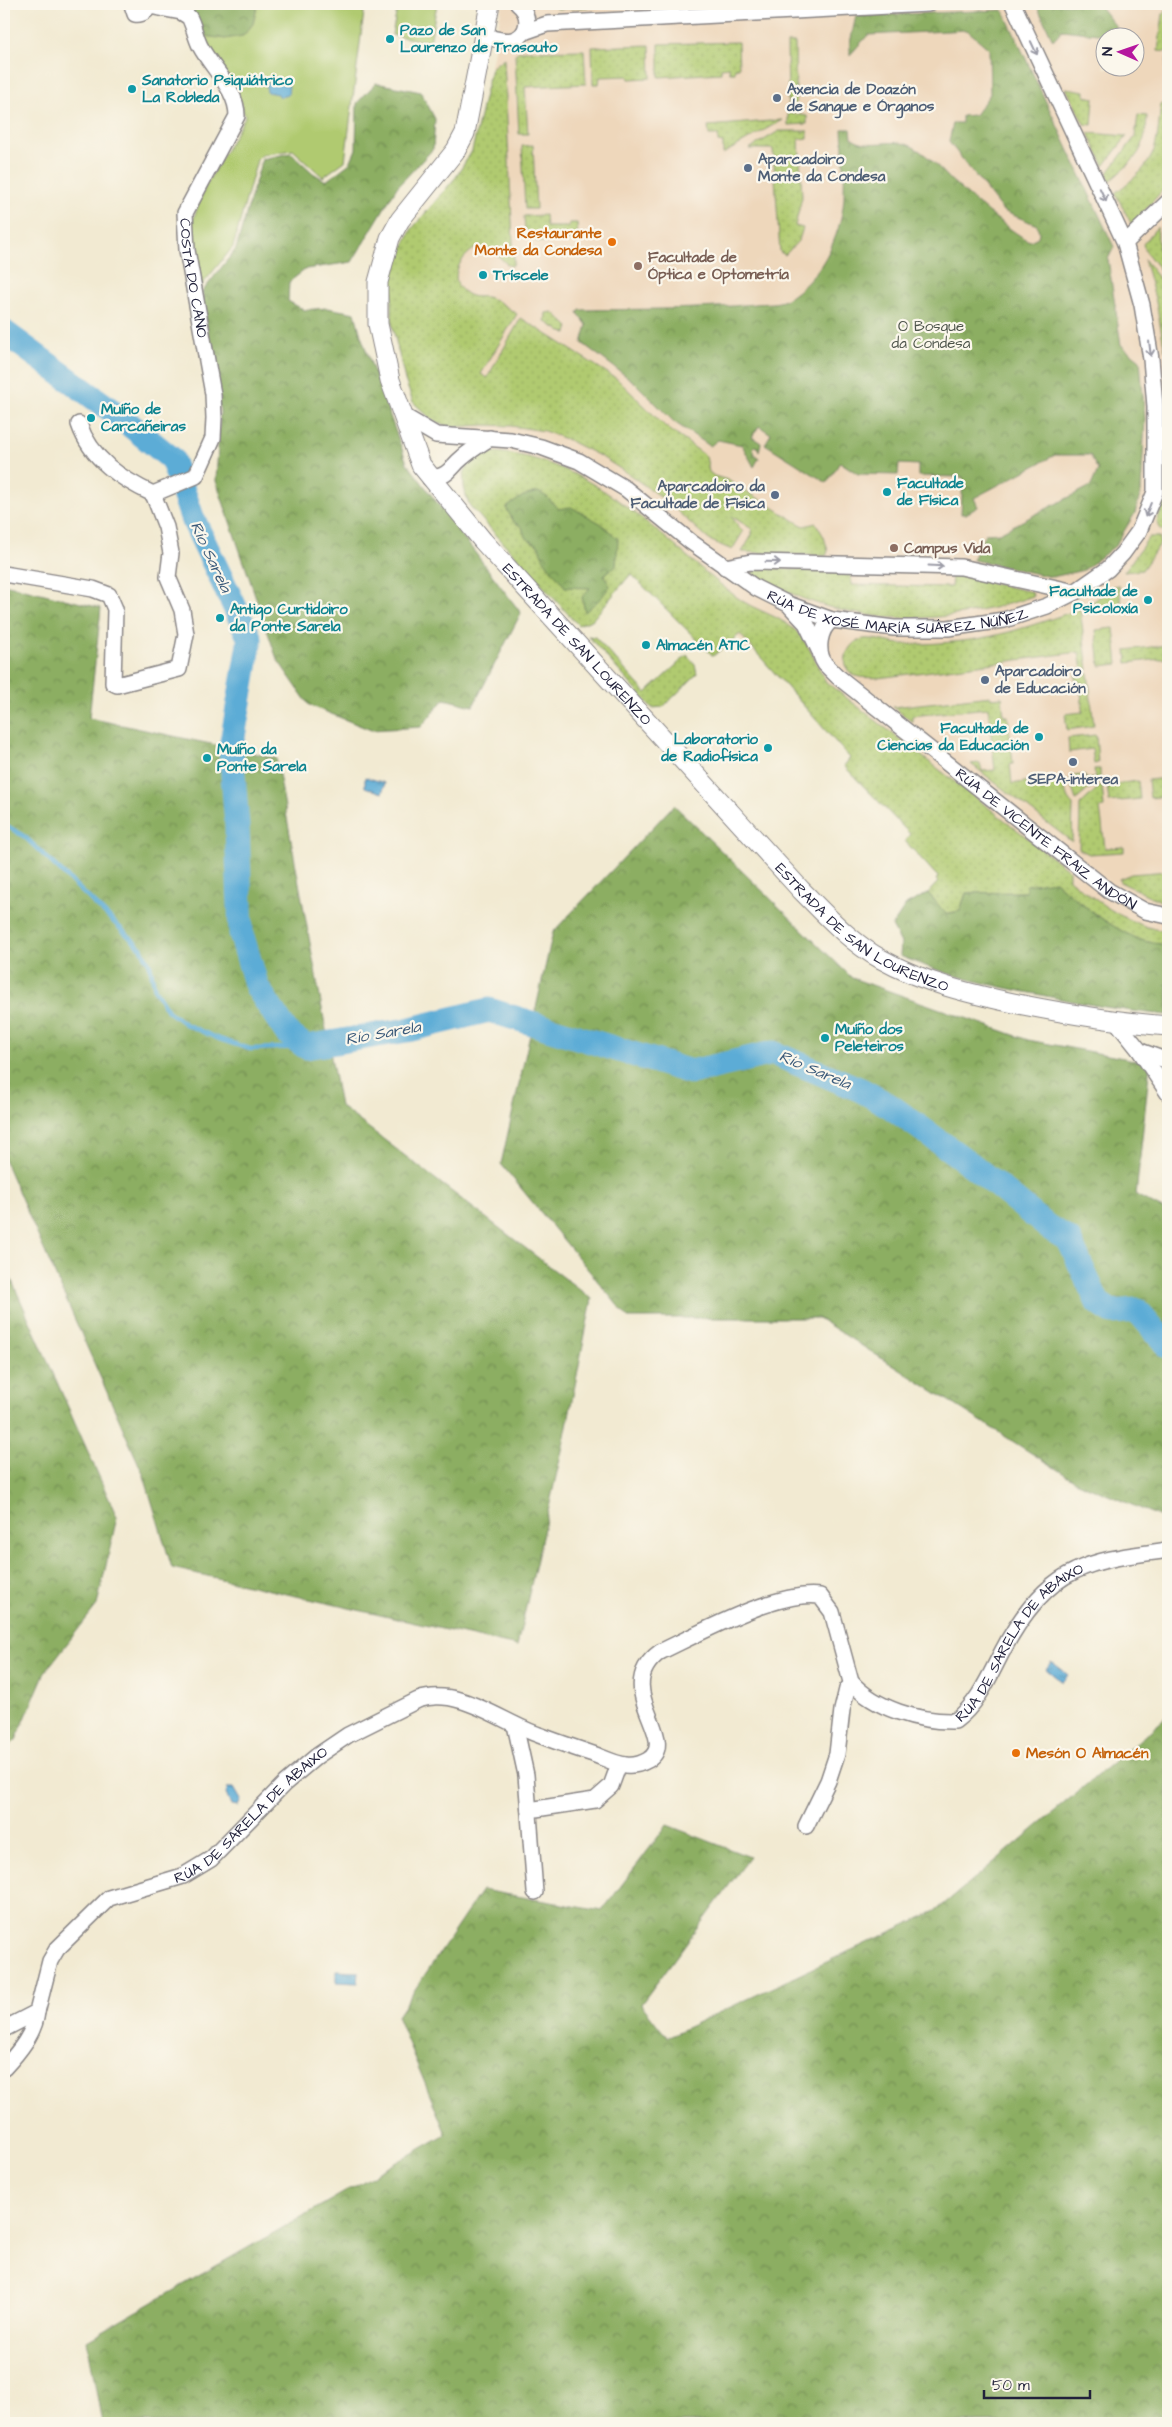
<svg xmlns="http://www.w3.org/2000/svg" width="1172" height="2427" font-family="'Architects Daughter',sans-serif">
  <defs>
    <pattern id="grass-dots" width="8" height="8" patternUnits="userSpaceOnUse" patternTransform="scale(1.25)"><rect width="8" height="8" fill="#b0ca70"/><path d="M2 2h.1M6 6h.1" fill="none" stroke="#97ad62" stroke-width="1.8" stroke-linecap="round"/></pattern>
    <pattern id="forest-crowns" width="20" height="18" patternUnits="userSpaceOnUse" patternTransform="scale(1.25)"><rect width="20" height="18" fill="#8cae62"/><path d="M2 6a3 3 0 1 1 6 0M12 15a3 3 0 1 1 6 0" fill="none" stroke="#728d52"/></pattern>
    <pattern id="water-ripples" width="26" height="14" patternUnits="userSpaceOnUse" patternTransform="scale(1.25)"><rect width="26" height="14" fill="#5cacd6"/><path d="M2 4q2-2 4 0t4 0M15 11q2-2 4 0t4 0" fill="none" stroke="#4c8caf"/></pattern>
  </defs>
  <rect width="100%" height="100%" fill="#fbf7ec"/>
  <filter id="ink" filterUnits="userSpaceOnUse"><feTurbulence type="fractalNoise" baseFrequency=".02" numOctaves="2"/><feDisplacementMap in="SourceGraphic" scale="10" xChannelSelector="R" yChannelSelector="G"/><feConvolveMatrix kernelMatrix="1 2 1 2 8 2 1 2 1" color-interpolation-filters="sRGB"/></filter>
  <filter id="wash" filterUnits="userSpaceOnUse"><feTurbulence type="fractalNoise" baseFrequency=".0096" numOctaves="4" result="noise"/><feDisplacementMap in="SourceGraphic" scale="20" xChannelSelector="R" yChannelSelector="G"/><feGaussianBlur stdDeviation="1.12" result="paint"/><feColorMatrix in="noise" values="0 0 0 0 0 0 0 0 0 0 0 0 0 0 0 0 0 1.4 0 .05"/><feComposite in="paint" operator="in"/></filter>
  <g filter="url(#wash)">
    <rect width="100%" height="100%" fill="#f2ead2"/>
    <path fill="#eed7bb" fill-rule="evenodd" d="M502,4H1168V1008L796,682L442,414L406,244L476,153ZM1104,38H1134V68H1104Z"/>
    <g fill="url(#grass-dots)" stroke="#697656">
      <polygon points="1166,11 1168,11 1168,68 1166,68 1168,52 1158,51 1163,14"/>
      <polygon points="738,42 739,68 735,68 735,73 730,73 729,67 721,68 721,73 659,77 659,44"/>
      <polygon points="787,43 795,43 796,104 788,104"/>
      <polygon points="650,45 651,78 629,79 628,76 600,77 599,84 593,84 592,47"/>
      <polygon points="584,50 586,84 525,87 528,134 519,134 515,54 520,51"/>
      <path d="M504,58L514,263L512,266L508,265L492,250L480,246C462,253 444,280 467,294C475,299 482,295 490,298C499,301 509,309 517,314L481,374L487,378L521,318L617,379L666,427L706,456L709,472L714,476L728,480L800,524L804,526L816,523L824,537L828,551L826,556L742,552L752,535V529L731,516L743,532L732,550L709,540L666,501L630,475L600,456L568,440L544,431L511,426L485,425L453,427L444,425L432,420L413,402L405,380L392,324V282L398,259L411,230L456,177L472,151L491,68Z"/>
      <polygon points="1066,88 1085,91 1085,96 1094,98 1092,125 1084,124"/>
      <path d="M1161,104L1168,105V184L1132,225L1115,193C1157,162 1156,153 1161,104Z"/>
      <polygon points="788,113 807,116 807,124 788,125"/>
      <path d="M1138,115L1147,116C1145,153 1137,157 1110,181L1107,174L1135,137Z"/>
      <polygon points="782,120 723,154 723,143 718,142 718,135 709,135 708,126"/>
      <polygon points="779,131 808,131 808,138 799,139 802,197 795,226 803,228 799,240 785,255 780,252 773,149 749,149"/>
      <polygon points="1088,133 1127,136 1104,166"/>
      <polygon points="533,145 536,209 525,209 522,146"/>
      <polygon points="545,215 546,227 568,227 569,223 577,223 578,240 538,242 525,232 524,216"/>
      <polygon points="1157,227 1159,251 1168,254 1168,280 1146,252 1143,244"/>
      <polygon points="1144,259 1168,289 1168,351 1165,351 1156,302"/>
      <polygon points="553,312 569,327 567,333 561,332 545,321 546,313"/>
      <path d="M494,452C597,459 662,541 738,598C756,611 778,615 795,630C809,643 817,665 826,682L1069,870V879C1100,904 1128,925 1168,932V946C1159,943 1147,943 1138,939C1108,926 1079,903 1055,881L1026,892L966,893L960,911L945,914L928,893L938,882L936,880L938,877L905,841L910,834L844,766L850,758L740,634L713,656L631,574L592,620L578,625L470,506C458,479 461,456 494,452Z"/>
      <polygon points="1165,498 1168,499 1168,526 1167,529 1161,530 1157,522"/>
      <polygon points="1149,537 1160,537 1160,544 1142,570 1124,572"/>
      <path d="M754,568L851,571V585L951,587L952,574L1032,592L1033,596C963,621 885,627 813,602C793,596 774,584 754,575L752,572Z"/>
      <polygon points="1119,585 1121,604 1088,608 1088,606 1113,586"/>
      <path d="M1080,609L1088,670H1082L1079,652L878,678C870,677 859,679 852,674C839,665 847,645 859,640C871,636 888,643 901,644C920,645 943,643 962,641C1002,637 1042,622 1080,609Z"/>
      <polygon points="1114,628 1118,664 1100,666 1096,630"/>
      <polygon points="588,636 595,637 646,693 687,655 695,664 697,674 663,707 652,708"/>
      <polygon points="1168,645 1168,658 1127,663 1126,650"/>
      <polygon points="1088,673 1094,726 1067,730 1065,714 1083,712 1080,682 1076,682 1075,674"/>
      <path d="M991,696V698L1002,697L1004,716H1008L1013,764H1010L1012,784L1031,781L1032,784L1066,780C1065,790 1065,798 1073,805L1072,842L971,764L980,763L982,771L995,770L988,708L912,716V722L893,707Z"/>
      <polygon points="1096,735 1098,763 1094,764 1092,749 1069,752 1068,738"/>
      <polygon points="1094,769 1100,769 1100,780 1076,800 1069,779 1072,779 1072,776 1085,775 1086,779 1095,778"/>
      <polygon points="1168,778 1168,796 1150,798 1148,780"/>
      <polygon points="1138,781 1140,799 1109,802 1107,785"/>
      <polygon points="1102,784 1104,807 1100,808 1105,848 1124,847 1124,852 1089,854 1079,849 1080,805"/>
      <polygon points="1168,871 1168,903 1160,901 1120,882 1119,879 1131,874"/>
    </g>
    <g fill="url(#forest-crowns)" stroke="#57684e">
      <polygon points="176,4 258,4 253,24 243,36 225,39 204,36"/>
      <polygon points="1036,4 1098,4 1117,28 1098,34 1062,30 1053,40"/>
      <path d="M1003,10L1114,247L1108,259L1121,345L1140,360L1145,419L1141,492L1135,513L1115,546L1084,570L1052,577L973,560L985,534L999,533L1091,486L1098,470L1090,455H1055L974,498L978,507L966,514H961L963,477L918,476V465L899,464L898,475L858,474L840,462L827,483L765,444L771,434L759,426L752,437L761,443L759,451L757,446L753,447L755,455L759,458L754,467L742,445L718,440L710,446L674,422L634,382L582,343L587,325L578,313L580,310C638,309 697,310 755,304C764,303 778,304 785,300C820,280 841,237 844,198C845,175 843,152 842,129H851L852,138C873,151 893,135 915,148C929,156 941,170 952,181C976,203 999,222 1025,239L1030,241L1038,237L1039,232L1037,225L1003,211L949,142L953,123H962V116L975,115L990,94L989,49L967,30L868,35L850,55V43L856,16Z"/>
      <polygon points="376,83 421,92 435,119 433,149 397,187 352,262 306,269 289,282 288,301 304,310 327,308 355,313 361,336 407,463 521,613 473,706 444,699 421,727 371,730 309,705 277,659 216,481 220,412 202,292 236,249 262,159 291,153 313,173 326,181 350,163 356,149 357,103"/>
      <path d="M538,492L547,497L558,509L571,507L600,523L618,539L616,566L604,575L610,586L601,598L585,612L582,597L590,588L565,587C556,573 542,563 539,546L525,537L522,527L514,522L506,508L523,496Z"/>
      <polygon points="4,584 101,608 89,718 276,758 340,1106 592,1299 563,1446 517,1646 172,1568 144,1476 4,1159"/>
      <polygon points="674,805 852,978 1028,1040 1150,1063 1136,1195 1168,1212 1168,1520 1077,1482 818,1318 628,1318 501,1164 553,932"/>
      <path d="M1055,881C1079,903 1108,926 1138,939C1147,943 1159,943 1168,946V1015C1123,1011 1080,1003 1036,994C989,985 944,975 900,956L901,943L892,926L906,905L928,893L946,914L960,911L966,893L1026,892V885Z"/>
      <polygon points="4,1263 117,1517 97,1605 45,1672 16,1740 4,1750"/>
      <polygon points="1168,1716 1168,2423 102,2423 87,2340 446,2134 397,2016 482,1890 602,1911 667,1825 750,1857 641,2004 667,2037 937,1910"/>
    </g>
    <g fill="#b0ca70" stroke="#697656">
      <polygon points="258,4 365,4 345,161 323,177 293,150 262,155 257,160 233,247 201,286 191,225 205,187 245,117 240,100 201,41 204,36 225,39 243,36 253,24"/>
      <polygon points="398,4 437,4 430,42 392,35"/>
      <polygon points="550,4 655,4 558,9"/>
    </g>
    <g fill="url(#water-ripples)" stroke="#3f6788">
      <polygon points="270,81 289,85 288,95 280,97 278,94 267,92 266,86"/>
      <polygon points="365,777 385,783 382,793 365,787"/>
      <polygon points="1051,1662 1068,1675 1062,1682 1046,1669"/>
      <polygon points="228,1788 234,1788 241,1800 238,1806 231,1805 226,1793"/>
      <polygon points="336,1971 359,1972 358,1983 336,1982"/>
    </g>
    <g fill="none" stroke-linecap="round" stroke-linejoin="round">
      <polyline stroke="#5cacd6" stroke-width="4.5" points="4,824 25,837 141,948 150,965 155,990 168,1011 185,1024 219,1039 250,1049 306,1047"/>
      <polyline stroke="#5cacd6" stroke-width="25" points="4,332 119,416 172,459 192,517 250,639 231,748 237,826 241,933 257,987 287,1033 306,1047 407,1030 489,1010 691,1072 773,1053 861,1090 890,1106 973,1166 1048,1227 1069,1240 1098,1303 1112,1312 1137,1310 1168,1346"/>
    </g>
  </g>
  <g filter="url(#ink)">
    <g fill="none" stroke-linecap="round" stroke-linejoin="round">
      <defs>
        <g id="minor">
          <path d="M132,5L135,14C142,15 148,11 150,4"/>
          <path id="s1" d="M149,6L181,12L189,17C194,26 195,36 200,46C212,69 237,89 237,116L185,213L187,250L213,394L214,418L213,438L196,476L153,494"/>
          <polyline points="524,32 547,24 928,4"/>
          <path d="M485,36C493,38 503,42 512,40C530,36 531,14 518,4"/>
          <polyline points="1125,243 1168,202"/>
          <path id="s2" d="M402,415L436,435L511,440L541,447L579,461L626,489L691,542L756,588L788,604L832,620L894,628H948L1004,620L1047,606L1075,592L1108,569L1123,553L1139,531L1155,492V406L1151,359L1142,305L1125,243L1013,4"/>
          <path d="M430,479C453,474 448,469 463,457C471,450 481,444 490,438"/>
          <polyline points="725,567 751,562 961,567 1075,592"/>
          <path d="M4,574L93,589L109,595L115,609L113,683L117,685L179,669L186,634L182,610L168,577L171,553L166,527L153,494C121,479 91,459 79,424"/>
          <polyline points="791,607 806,623 819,650"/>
          <path id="s3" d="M832,620C819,629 816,651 825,664C829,668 833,672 837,676L1109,891L1145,911L1168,916"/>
          <polyline points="1116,1021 1140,1051 1168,1093"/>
          <polyline points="1140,1051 1168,1061"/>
          <polyline points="515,1725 526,1775 535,1892"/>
          <polyline points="529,1810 595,1800 611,1786 619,1764"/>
          <polyline points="806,1826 828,1781 837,1754 842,1710 847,1689 853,1684"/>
          <path id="s4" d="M4,2029L37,2012L50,1961L57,1949L109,1898L183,1876L211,1859L285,1783L317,1756L348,1735L418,1700C459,1686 501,1722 539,1735C557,1742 575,1748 593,1754C604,1758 615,1764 626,1765C634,1766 641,1764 648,1760C682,1739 609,1689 660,1652C700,1633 778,1590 820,1596L832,1612L851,1682C875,1709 920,1722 955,1721C978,1704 989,1677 1002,1652C1018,1621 1042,1586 1075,1571C1103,1557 1137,1555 1168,1550"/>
          <path d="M4,2068C18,2053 35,2033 37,2012"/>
        </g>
        <g id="tertiary">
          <path id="s5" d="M490,4L465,133L456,150L400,220L390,238L378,282V324L390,380L421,465L483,541L801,890C826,915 850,942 881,959C924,983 971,994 1018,1004C1068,1014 1117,1022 1168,1026"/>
        </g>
      </defs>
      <use href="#minor" stroke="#8a8686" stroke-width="18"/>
      <use href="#tertiary" stroke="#8a8686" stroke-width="21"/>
      <use href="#minor" stroke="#fff" stroke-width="15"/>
      <use href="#tertiary" stroke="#fff" stroke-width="19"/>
    </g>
    <defs><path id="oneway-shaft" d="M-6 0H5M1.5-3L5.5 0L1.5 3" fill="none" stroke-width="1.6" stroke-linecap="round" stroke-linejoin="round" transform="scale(1.25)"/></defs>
    <g stroke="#9c9ca7">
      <use href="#oneway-shaft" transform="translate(1034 48) rotate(65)"/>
      <use href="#oneway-shaft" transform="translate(1103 195) rotate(65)"/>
      <use href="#oneway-shaft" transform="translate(1150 349) rotate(83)"/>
      <use href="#oneway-shaft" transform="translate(1148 510) rotate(112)"/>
      <use href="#oneway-shaft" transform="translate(773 562) rotate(1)"/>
      <use href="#oneway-shaft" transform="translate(936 566) rotate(3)"/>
    </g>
  </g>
  <g fill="#0f9aa8" stroke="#fbf7ec" stroke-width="2">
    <circle cx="390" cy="39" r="5"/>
    <circle cx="132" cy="89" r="5"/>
    <circle cx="483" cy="275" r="5"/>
    <circle cx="91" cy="418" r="5"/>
    <circle cx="887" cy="492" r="5"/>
    <circle cx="1148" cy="600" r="5"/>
    <circle cx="220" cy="618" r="5"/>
    <circle cx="646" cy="645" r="5"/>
    <circle cx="1039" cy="737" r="5"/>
    <circle cx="768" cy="748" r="5"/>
    <circle cx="207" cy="758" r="5"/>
    <circle cx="825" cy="1038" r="5"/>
  </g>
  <g fill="#5c6f8a" stroke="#fbf7ec" stroke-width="2">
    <circle cx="777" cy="98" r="5"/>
    <circle cx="748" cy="168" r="5"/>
    <circle cx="775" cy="495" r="5"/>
    <circle cx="985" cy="680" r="5"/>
    <circle cx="1073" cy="762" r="5"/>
  </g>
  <g fill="#e8710a" stroke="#fbf7ec" stroke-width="2">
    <circle cx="612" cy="242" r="5"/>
    <circle cx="1016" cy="1753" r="5"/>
  </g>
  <g fill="#8d6e63" stroke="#fbf7ec" stroke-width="2">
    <circle cx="638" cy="266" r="5"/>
    <circle cx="894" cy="548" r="5"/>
  </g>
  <g text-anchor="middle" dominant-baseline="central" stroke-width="4.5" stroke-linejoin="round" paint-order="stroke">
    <g font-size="15" font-weight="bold" fill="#0d838f" stroke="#fbf7ec" text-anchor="start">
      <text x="400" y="30">Pazo de San<tspan x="400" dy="17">Lourenzo de Trasouto</tspan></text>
      <text x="142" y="80">Sanatorio Psiquiátrico<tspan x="142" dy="17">La Robleda</tspan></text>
      <text x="493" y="275">Tríscele</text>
      <text x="101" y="409">Muíño de<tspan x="101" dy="17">Carcañeiras</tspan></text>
      <text x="897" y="483">Facultade<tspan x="897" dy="17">de Física</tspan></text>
      <text x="1138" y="591" text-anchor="end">Facultade de<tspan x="1138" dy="17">Psicoloxía</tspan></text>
      <text x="230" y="609">Antigo Curtidoiro<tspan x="230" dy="17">da Ponte Sarela</tspan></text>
      <text x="656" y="645">Almacén ATIC</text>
      <text x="1029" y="728" text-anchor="end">Facultade de<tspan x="1029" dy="17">Ciencias da Educación</tspan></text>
      <text x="758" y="739" text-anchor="end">Laboratorio<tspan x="758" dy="17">de Radiofísica</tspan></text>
      <text x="217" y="749">Muíño da<tspan x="217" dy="17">Ponte Sarela</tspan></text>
      <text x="835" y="1029">Muíño dos<tspan x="835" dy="17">Peleteiros</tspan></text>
    </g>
    <g font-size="15" font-weight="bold" fill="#4e5e75" stroke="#fbf7ec" text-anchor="start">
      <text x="787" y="89">Axencia de Doazón<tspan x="787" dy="17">de Sangue e Órganos</tspan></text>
      <text x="758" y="159">Aparcadoiro<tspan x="758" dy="17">Monte da Condesa</tspan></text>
      <text x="765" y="486" text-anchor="end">Aparcadoiro da<tspan x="765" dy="17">Facultade de Física</tspan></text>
      <text x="995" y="671">Aparcadoiro<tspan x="995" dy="17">de Educación</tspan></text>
      <text x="1073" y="779" text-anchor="middle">SEPA-interea</text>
    </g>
    <g font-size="15" font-weight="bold" fill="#c56008" stroke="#fbf7ec" text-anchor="end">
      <text x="602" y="233">Restaurante<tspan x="602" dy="17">Monte da Condesa</tspan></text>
      <text x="1026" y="1753" text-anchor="start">Mesón O Almacén</text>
    </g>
    <g font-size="15" font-weight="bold" fill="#785e54" stroke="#fbf7ec" text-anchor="start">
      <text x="648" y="257">Facultade de<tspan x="648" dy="17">Óptica e Optometría</tspan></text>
      <text x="904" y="548">Campus Vida</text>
    </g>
    <g font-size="15" fill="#22223b" stroke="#fbf7ec">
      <text stroke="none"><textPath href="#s1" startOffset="329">COSTA DO CANO</textPath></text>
      <text stroke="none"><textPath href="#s2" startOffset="551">RÚA DE XOSÉ MARÍA SUÁREZ NÚÑEZ</textPath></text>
      <text stroke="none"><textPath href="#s5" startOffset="734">ESTRADA DE SAN LOURENZO</textPath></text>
      <text stroke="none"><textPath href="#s3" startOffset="331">RÚA DE VICENTE FRAIZ ANDÓN</textPath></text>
      <text stroke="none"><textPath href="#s5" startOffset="1139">ESTRADA DE SAN LOURENZO</textPath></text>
      <text stroke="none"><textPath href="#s4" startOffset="1396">RÚA DE SARELA DE ABAIXO</textPath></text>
      <text stroke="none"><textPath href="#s4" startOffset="345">RÚA DE SARELA DE ABAIXO</textPath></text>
    </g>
    <g font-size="15" fill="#4d544b" stroke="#fbf7ec">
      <text x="931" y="326">O Bosque<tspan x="931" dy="17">da Condesa</tspan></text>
    </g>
    <g font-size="16" font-style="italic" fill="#395979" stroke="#fbf7ec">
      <text transform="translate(211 557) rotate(65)">Río Sarela</text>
      <text transform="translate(383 1033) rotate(-10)">Río Sarela</text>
      <text transform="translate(815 1070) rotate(23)">Río Sarela</text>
    </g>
  </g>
  <rect width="1172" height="2427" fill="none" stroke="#fbf7ec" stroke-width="20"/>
  <g transform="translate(1120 52) rotate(272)"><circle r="24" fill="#fbf7ec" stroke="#a4a2a5"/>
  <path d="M0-4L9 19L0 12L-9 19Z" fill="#b5179e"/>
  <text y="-8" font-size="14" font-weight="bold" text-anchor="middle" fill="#22223b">N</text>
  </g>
  <path d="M984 2390v8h106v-8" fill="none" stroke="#22223b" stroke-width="2.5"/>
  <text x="992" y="2390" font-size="15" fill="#22223b" stroke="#fbf7ec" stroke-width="4" paint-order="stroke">50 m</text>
</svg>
